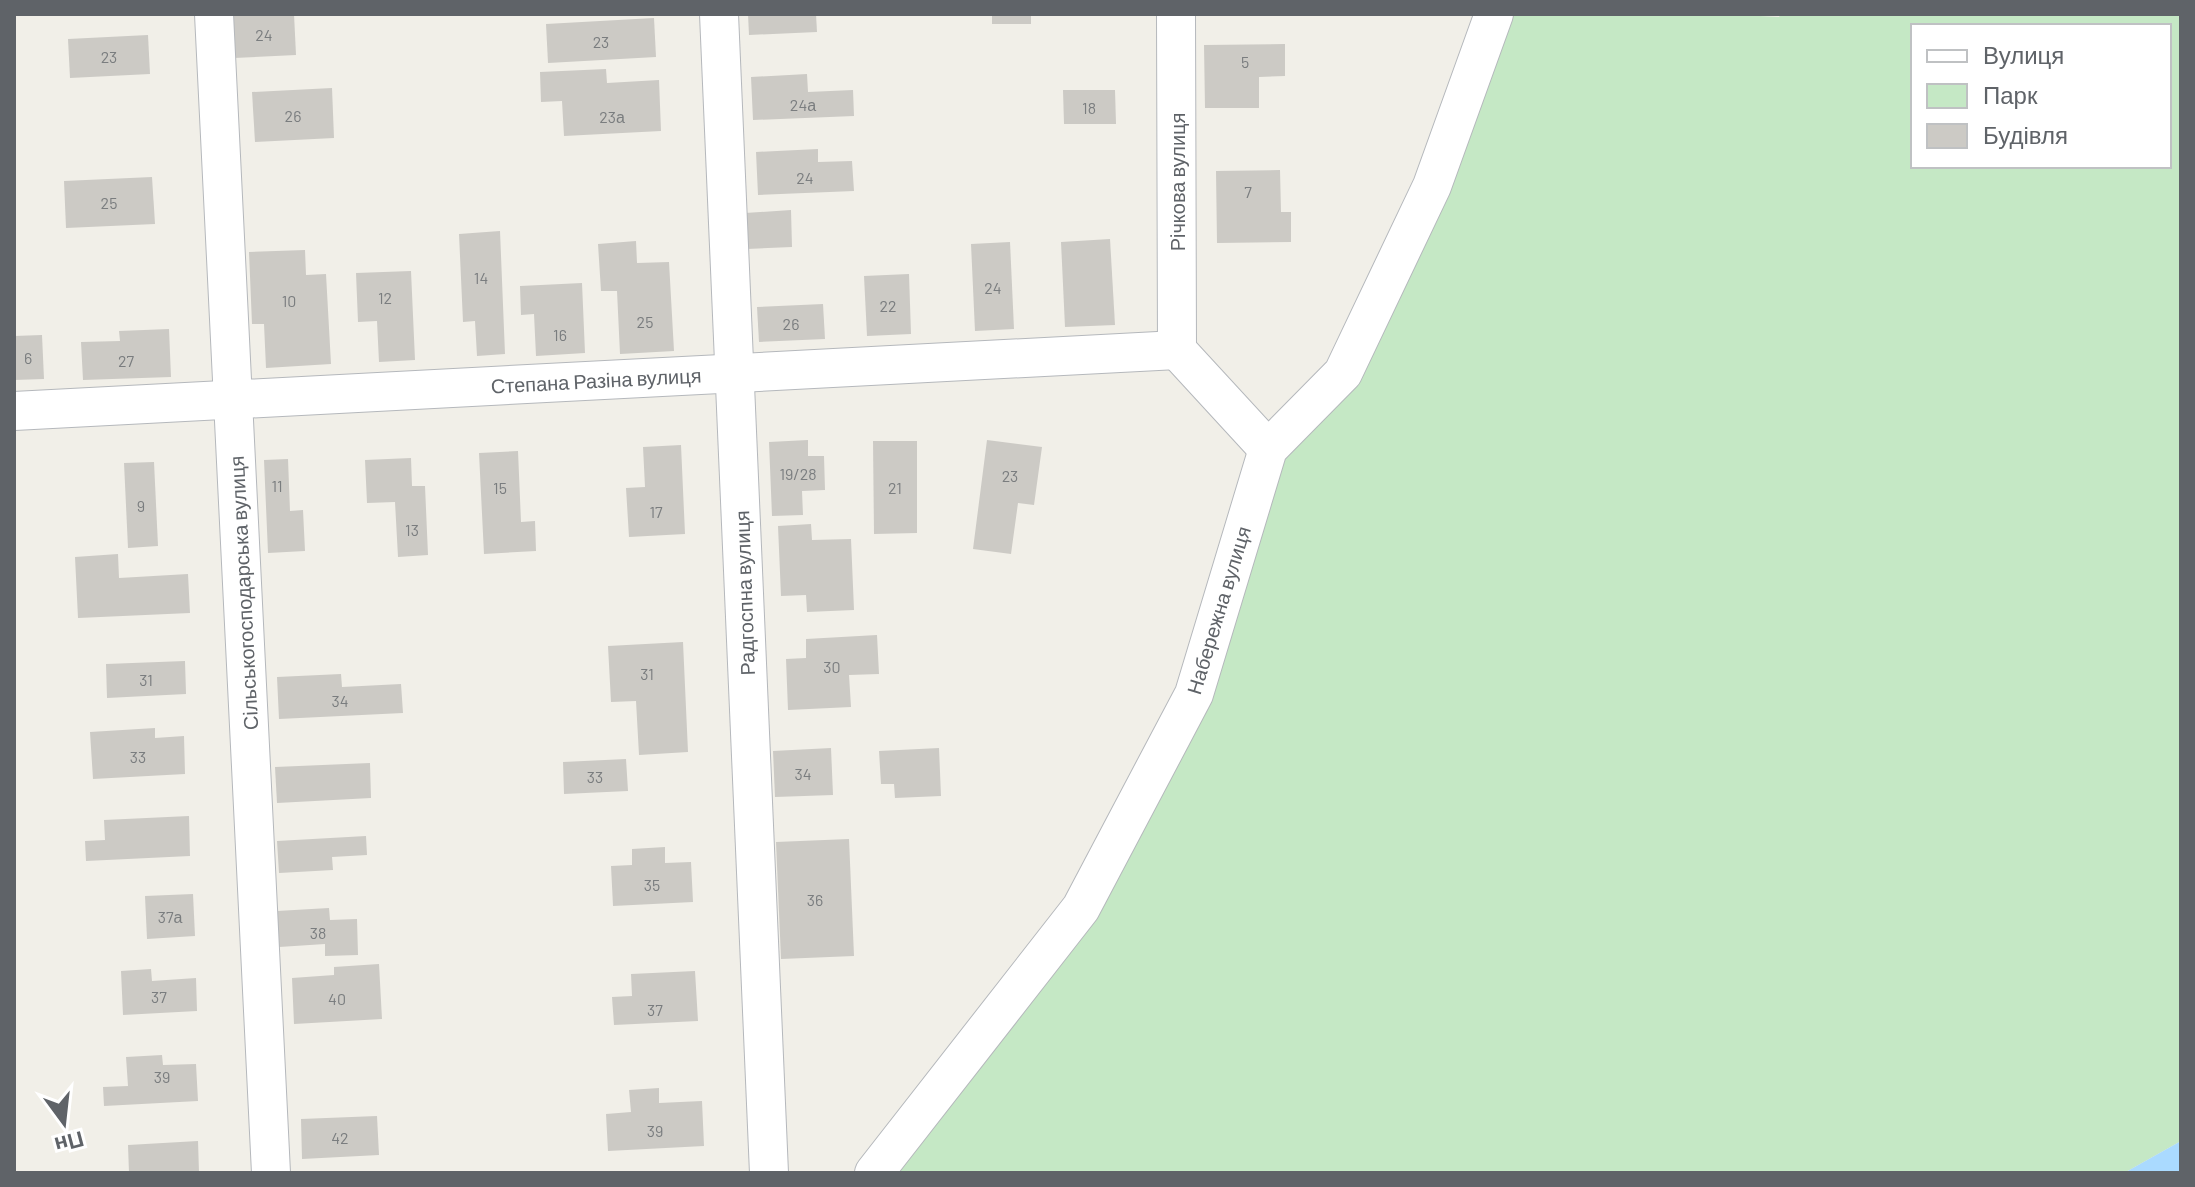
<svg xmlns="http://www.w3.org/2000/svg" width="2195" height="1187" font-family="Barlow,sans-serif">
  <rect width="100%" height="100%" fill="#f1efe8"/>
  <path fill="#c5e8c5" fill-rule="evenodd" d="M1494,14H1722L1779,17L1781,14H2181V1141L2124,1173H875L1081,908L1194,694L1268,449L1343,373ZM1913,26H2169V166H1913Z"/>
  <polygon fill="#aadaff" points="2181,1141 2181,1173 2124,1173"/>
  <g fill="#cccac5">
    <polygon points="232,14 294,14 296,55 234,58"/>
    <polygon points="748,14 816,14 817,32 749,35"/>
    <rect x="992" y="14" width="39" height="10"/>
    <polygon points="654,18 656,57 548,63 546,24"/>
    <polygon points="148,35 150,74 70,78 68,39"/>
    <polygon points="1285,44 1285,76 1259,77 1259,108 1205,108 1204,45"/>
    <polygon points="606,69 607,83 659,80 661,131 564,136 562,101 541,102 540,72"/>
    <polygon points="807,74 808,92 853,90 854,116 753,120 751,77"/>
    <polygon points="332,88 334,138 255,142 252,92"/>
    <polygon points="1063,90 1115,90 1116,124 1064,124"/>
    <polygon points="818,149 818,162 852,161 854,191 758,195 756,152"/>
    <polygon points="1280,170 1281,212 1291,212 1291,242 1217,243 1216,171"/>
    <polygon points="152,177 155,224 66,228 64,181"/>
    <polygon points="791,210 792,247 747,249 745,213"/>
    <polygon points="500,231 505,354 477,356 475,321 463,322 459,234"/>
    <polygon points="1110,239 1115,325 1065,327 1061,242"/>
    <polygon points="636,241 637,263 669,262 674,351 620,354 617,291 601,291 598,244"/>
    <polygon points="1010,242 1014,329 975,331 971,244"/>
    <polygon points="305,250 306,275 326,274 331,364 266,368 264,324 252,324 249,252"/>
    <polygon points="411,271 415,360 379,362 377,321 358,322 356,273"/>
    <polygon points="909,274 911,334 867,336 864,276"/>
    <polygon points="582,283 585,353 536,356 534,314 521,315 520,286"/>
    <polygon points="823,304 825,339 759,342 757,307"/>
    <polygon points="169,329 171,377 83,380 81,342 120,341 119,331"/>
    <polygon points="42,335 44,379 14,380 14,336"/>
    <polygon points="808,440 808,456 824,456 825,490 802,491 803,515 772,516 769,442"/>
    <polygon points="987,440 1042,447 1034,505 1018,503 1011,554 973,549"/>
    <polygon points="873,441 917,441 917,533 874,534"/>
    <polygon points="681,445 685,534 629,537 626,488 645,487 643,447"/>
    <polygon points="518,451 521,522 535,521 536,551 484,554 479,453"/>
    <polygon points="411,458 412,486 425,486 428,555 398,557 395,502 367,503 365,460"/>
    <polygon points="288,459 290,511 303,510 305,551 268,553 264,460"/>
    <polygon points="154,462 158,546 128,548 124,463"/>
    <polygon points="811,524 812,540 851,539 854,610 807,612 806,595 781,596 778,526"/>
    <polygon points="118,554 119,578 188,574 190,613 78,618 75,557"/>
    <polygon points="877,635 879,674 849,675 851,707 788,710 786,659 806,658 806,639"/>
    <polygon points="683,642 688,752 639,755 636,701 611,702 608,646"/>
    <polygon points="185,661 186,694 107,698 106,664"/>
    <polygon points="341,674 342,687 401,684 403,713 279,719 277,677"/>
    <polygon points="155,728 155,738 184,736 185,774 93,779 90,732"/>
    <polygon points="831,748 833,795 775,797 773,751"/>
    <polygon points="939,748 941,796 895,798 894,784 881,784 879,751"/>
    <polygon points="626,759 628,791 564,794 563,762"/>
    <polygon points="370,763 371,798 277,803 275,767"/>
    <polygon points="189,816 190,856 86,861 85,841 105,840 104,820"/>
    <polygon points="366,836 367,855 332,857 333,870 279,873 277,841"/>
    <polygon points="849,839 854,956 781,959 776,842"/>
    <polygon points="665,847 665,863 691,862 693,902 613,906 611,866 632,865 632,849"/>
    <polygon points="193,894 195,936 147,939 145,896"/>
    <polygon points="329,908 330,920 357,919 358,955 325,956 325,944 279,947 277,911"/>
    <polygon points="379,964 382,1019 294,1024 292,978 334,975 334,967"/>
    <polygon points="151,969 152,981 196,978 197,1011 123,1015 121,971"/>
    <polygon points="695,971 698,1021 614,1025 612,997 632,996 631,974"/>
    <polygon points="162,1055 163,1065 196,1064 198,1101 104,1106 103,1087 128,1086 126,1057"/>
    <polygon points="659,1088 659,1103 702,1101 704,1146 608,1151 606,1114 631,1112 629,1090"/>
    <polygon points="377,1116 379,1155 302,1159 301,1119"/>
    <polygon points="198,1141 199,1173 129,1173 128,1145"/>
  </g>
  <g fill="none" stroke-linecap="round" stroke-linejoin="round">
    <defs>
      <g id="minor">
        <polyline points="214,14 271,1173"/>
        <polyline points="719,14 769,1173"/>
        <polyline points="1176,14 1177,350"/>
        <polyline points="1177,350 1268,449"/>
        <polyline points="14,411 1177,350"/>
        <polyline points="874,1173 1081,908 1194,694 1268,449 1343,373 1432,186 1494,14"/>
      </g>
    </defs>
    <use href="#minor" stroke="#b5b8bc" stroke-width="40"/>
    <use href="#minor" stroke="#fff" stroke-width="38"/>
  </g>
  <g text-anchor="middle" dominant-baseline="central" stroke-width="6" stroke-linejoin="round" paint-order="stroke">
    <g font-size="16" fill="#7a7d7f">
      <text x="264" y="34">24</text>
      <text x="601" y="41">23</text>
      <text x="109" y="56">23</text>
      <text x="1245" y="61">5</text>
      <text x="803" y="104">24а</text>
      <text x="1089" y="107">18</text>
      <text x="293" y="115">26</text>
      <text x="612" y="116">23а</text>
      <text x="805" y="177">24</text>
      <text x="1248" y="191">7</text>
      <text x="109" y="202">25</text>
      <text x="481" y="277">14</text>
      <text x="993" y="287">24</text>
      <text x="385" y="297">12</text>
      <text x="289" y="300">10</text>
      <text x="888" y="305">22</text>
      <text x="645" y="321">25</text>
      <text x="791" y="323">26</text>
      <text x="560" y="334">16</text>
      <text x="28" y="357">6</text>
      <text x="126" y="360">27</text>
      <text x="798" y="473">19/28</text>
      <text x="1010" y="475">23</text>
      <text x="277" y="485">11</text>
      <text x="500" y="487">15</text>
      <text x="895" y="487">21</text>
      <text x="141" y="505">9</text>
      <text x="656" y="511">17</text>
      <text x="412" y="529">13</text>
      <text x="832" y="666">30</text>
      <text x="647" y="673">31</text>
      <text x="146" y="679">31</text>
      <text x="340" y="700">34</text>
      <text x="138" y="756">33</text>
      <text x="803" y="773">34</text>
      <text x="595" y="776">33</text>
      <text x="652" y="884">35</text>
      <text x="815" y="899">36</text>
      <text x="170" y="916">37а</text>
      <text x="318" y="932">38</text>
      <text x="159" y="996">37</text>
      <text x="337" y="998">40</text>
      <text x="655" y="1009">37</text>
      <text x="162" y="1076">39</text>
      <text x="655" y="1130">39</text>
      <text x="340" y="1137">42</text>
    </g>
    <g font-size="20" fill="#5f6368" stroke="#fff">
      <text transform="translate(1177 182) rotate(-90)">Річкова вулиця</text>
      <text transform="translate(596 380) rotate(-3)">Степана Разіна вулиця</text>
      <text transform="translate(243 593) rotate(-93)">Сільськогосподарська вулиця</text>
      <text transform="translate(744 593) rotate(-92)">Радгоспна вулиця</text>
      <text transform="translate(1218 610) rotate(-73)">Набережна вулиця</text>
    </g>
  </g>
  <rect width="2195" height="1187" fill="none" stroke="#5f6368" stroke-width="32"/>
  <rect x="1911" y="24" width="260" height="144" fill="#ffffff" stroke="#bfc1c3" stroke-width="2"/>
  <rect x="1927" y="50" width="40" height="12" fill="#ffffff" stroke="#bfc1c3" stroke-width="2"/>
  <text x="1983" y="64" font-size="24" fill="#5f6368">Вулиця</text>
  <rect x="1927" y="84" width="40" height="24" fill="#c5e8c5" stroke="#bfc1c3" stroke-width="2"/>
  <text x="1983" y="104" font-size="24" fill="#5f6368">Парк</text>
  <rect x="1927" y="124" width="40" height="24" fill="#cccac5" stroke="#bfc1c3" stroke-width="2"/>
  <text x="1983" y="144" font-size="24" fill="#5f6368">Будівля</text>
  <g transform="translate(64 1123) rotate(165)" stroke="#ffffff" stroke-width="6" paint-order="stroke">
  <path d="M0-6L14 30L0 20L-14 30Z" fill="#5f6368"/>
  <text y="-12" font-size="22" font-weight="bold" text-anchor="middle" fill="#5f6368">Пн</text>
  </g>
</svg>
